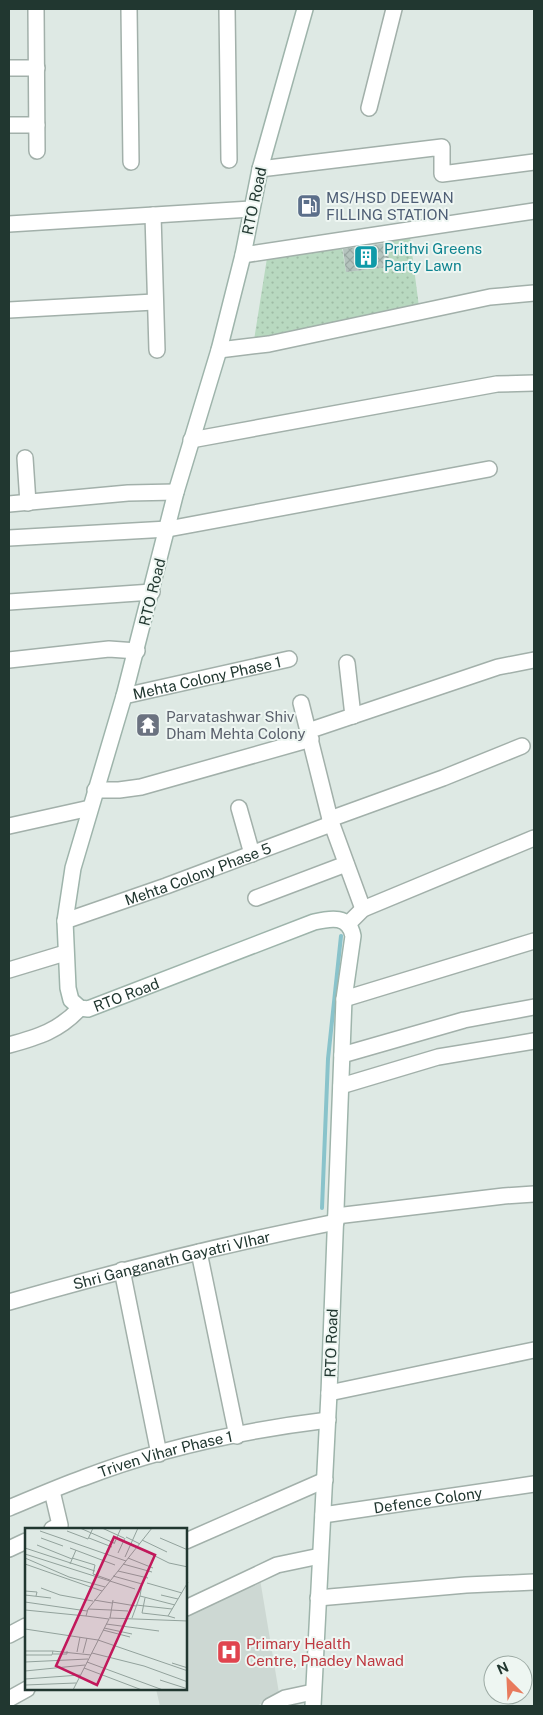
<svg xmlns="http://www.w3.org/2000/svg" width="543" height="1715" font-family="'Public Sans',sans-serif">
  <defs>
    <pattern id="grass-dots" width="8" height="8" patternUnits="userSpaceOnUse" patternTransform="scale(1.25)"><rect width="8" height="8" fill="#b8d9c0"/><path d="M2 2h.1M6 6h.1" fill="none" stroke="#9ebba5" stroke-width="1.8" stroke-linecap="round"/></pattern>
    <pattern id="building-cross-hatch" width="8" height="8" patternUnits="userSpaceOnUse" patternTransform="scale(1.25)"><rect width="8" height="8" fill="#b4c3bd"/><path d="M0 0l8 8M0 8l8-8" fill="none" stroke="#9aa8a3"/></pattern>
  </defs>
  <rect width="100%" height="100%" fill="#dee9e4"/>
  <polygon fill="#cdd8d3" points="260,1579 279,1693 257,1706 160,1706 156,1689 186,1689 186,1614"/>
  <polygon fill="url(#grass-dots)" points="410,237 419,307 254,340 267,258 342,247 346,272 389,267 386,241"/>
  <g fill="none" stroke-linecap="round" stroke-linejoin="round">
    <polyline stroke="#89c3cb" stroke-width="4" points="322,1208 328,1059 341,936"/>
  </g>
  <polygon fill="url(#building-cross-hatch)" points="387,243 390,267 346,272 343,249"/>
  <g fill="none" stroke-linecap="round" stroke-linejoin="round">
    <defs>
      <g id="street">
        <polyline points="36,9 37,151"/>
        <polyline points="129,9 131,162"/>
        <polyline points="227,9 229,160"/>
        <polyline points="9,68 37,68"/>
        <polyline points="369,108 394,9"/>
        <polyline points="9,125 37,125"/>
        <polyline points="260,169 442,147 442,174 534,162"/>
        <polyline points="153,215 157,350"/>
        <polyline points="9,224 251,209"/>
        <polyline points="243,255 534,211"/>
        <polyline points="9,310 154,302"/>
        <polyline points="219,350 269,344 490,297 534,293"/>
        <polyline points="191,440 497,384 534,383"/>
        <polyline points="25,458 28,503"/>
        <polyline points="9,504 128,493 176,492"/>
        <polyline points="9,538 168,529 489,469"/>
        <polyline points="9,602 152,592"/>
        <polyline points="9,660 109,649 137,651"/>
        <polyline points="347,663 353,716"/>
        <path id="s1" d="M124,696L289,659"/>
        <polyline points="301,703 330,819 363,909"/>
        <polyline points="308,731 498,667 534,660"/>
        <polyline points="95,790 119,790 141,787 311,739"/>
        <polyline points="239,808 252,854"/>
        <polyline points="330,819 443,778 522,746"/>
        <polyline points="9,826 90,808"/>
        <polyline points="256,898 346,864"/>
        <path id="s2" d="M65,921L166,886L331,824"/>
        <polyline points="349,923 363,909 534,838"/>
        <polyline points="9,970 65,953"/>
        <polyline points="344,999 534,941"/>
        <path d="M9,1045C38,1037 59,1031 80,1008"/>
        <polyline points="342,1055 464,1020 534,1007"/>
        <polyline points="341,1086 438,1057 534,1041"/>
        <polyline points="336,1216 504,1196 534,1194"/>
        <polyline points="199,1252 237,1436"/>
        <polyline points="122,1270 159,1454"/>
        <path id="s3" d="M9,1302C117,1271 225,1244 336,1222"/>
        <polyline points="329,1393 534,1350"/>
        <polyline points="52,1491 60,1525 52,1529"/>
        <path id="s4" d="M9,1508C33,1498 58,1487 83,1478C160,1448 246,1430 328,1420"/>
        <path id="s5" d="M323,1515L534,1484"/>
        <polyline points="186,1541 325,1480"/>
        <polyline points="9,1549 26,1541"/>
        <polyline points="318,1598 466,1585 534,1582"/>
        <polyline points="186,1608 277,1565 320,1556"/>
        <polyline points="9,1635 26,1626"/>
        <polyline points="9,1699 27,1689"/>
        <polyline points="270,1706 285,1698 313,1692"/>
      </g>
      <g id="secondary">
        <path id="s6" d="M305,9L260,169L243,255L219,350L176,492L124,696L73,868L65,921L68,988L71,1000L80,1008L88,1009L314,922C331,918 349,915 353,936L344,999L329,1393L313,1706"/>
      </g>
    </defs>
    <use href="#street" stroke="#a2b0aa" stroke-width="18"/>
    <use href="#secondary" stroke="#9eb4ab" stroke-width="18"/>
    <use href="#street" stroke="#fff" stroke-width="15"/>
    <use href="#secondary" stroke="#fff" stroke-width="15"/>
  </g>
  <defs>
    <symbol id="fuel-square" viewBox="-11 -11 22 22"><rect x="-9" y="-9" width="18" height="18" rx="4" fill="#5c6f8a" stroke="#eef6f2"/><path d="M-5.5-6h7V0h2V4h1.3V-2.5L3-4.5l.8-.8L6-3V5H2.5V1h-1V6h-7ZM-4.2-4.7v3.2H.2V-4.7Z" fill="#fff"/></symbol>
    <symbol id="building-square" viewBox="-11 -11 22 22"><rect x="-9" y="-9" width="18" height="18" rx="4" fill="#0f9aa8" stroke="#eef6f2"/><path d="M-4-6H4V6H1V3H-1V6H-4ZM-2.5-4.3h1.7v1.8h-1.7ZM.8-4.3h1.7v1.8H.8ZM-2.5-1h1.7V.8h-1.7ZM.8-1h1.7V.8H.8Z" fill="#fff"/></symbol>
    <symbol id="temple-square" viewBox="-11 -11 22 22"><rect x="-9" y="-9" width="18" height="18" rx="4" fill="#6b7280" stroke="#eef6f2"/><path d="M0-6L5-2H3V0L6.5 2.5H4V6H1.5V3h-3V6H-4V2.5H-6.5L-3 0V-2H-5Z" fill="#fff"/></symbol>
    <symbol id="hospital-square" viewBox="-11 -11 22 22"><rect x="-9" y="-9" width="18" height="18" rx="4" fill="#e0444e" stroke="#eef6f2"/><path d="M-5-5h3v3.5h4V-5h3V5h-3V1.5h-4V5h-3Z" fill="#fff"/></symbol>
  </defs>
  <g fill-rule="evenodd">
    <use href="#fuel-square" x="295" y="192" width="28" height="28"/>
    <use href="#building-square" x="352" y="243" width="28" height="28"/>
    <use href="#temple-square" x="134" y="711" width="28" height="28"/>
    <use href="#hospital-square" x="215" y="1638" width="28" height="28"/>
  </g>
  <g text-anchor="middle" dominant-baseline="central" stroke-width="4" stroke-linejoin="round" paint-order="stroke">
    <g font-size="15" fill="#4e5e75" stroke="#eef6f2" text-anchor="start">
      <text x="326" y="197">MS/HSD DEEWAN<tspan x="326" dy="17">FILLING STATION</tspan></text>
    </g>
    <g font-size="15" fill="#213730" stroke="#eef6f2">
      <text transform="translate(254 201) rotate(-78)">RTO Road</text>
      <text transform="translate(152 592) rotate(-76)">RTO Road</text>
      <text stroke="none"><textPath href="#s1" startOffset="85">Mehta Colony Phase 1</textPath></text>
      <text stroke="none"><textPath href="#s2" startOffset="141">Mehta Colony Phase 5</textPath></text>
      <text stroke="none"><textPath href="#s6" startOffset="1084">RTO Road</textPath></text>
      <text stroke="none"><textPath href="#s3" startOffset="168">Shri Ganganath Gayatri VIhar</textPath></text>
      <text transform="translate(331 1343) rotate(-88)">RTO Road</text>
      <text stroke="none"><textPath href="#s4" startOffset="166">Triven Vihar Phase 1</textPath></text>
      <text stroke="none"><textPath href="#s5" startOffset="106">Defence Colony</textPath></text>
    </g>
    <g font-size="15" fill="#0d838f" stroke="#eef6f2" text-anchor="start">
      <text x="384" y="248">Prithvi Greens<tspan x="384" dy="17">Party Lawn</tspan></text>
    </g>
    <g font-size="15" fill="#5b616d" stroke="#eef6f2" text-anchor="start">
      <text x="166" y="716">Parvatashwar Shiv<tspan x="166" dy="17">Dham Mehta Colony</tspan></text>
    </g>
    <g font-size="15" fill="#be3a42" stroke="#eef6f2" text-anchor="start">
      <text x="246" y="1643">Primary Health<tspan x="246" dy="17">Centre, Pnadey Nawad</tspan></text>
    </g>
  </g>
  <g transform="translate(25 1528)">
    <rect width="162" height="162" fill="#dee9e4"/>
    <path fill="none" stroke="#92a29c" stroke-width="1" d="M55,0L89,15M77,0L99,10M15,3L101,33M42,3L63,11L68,0M101,9L115,16M16,10L38,18M64,10L87,19M135,10L163,22M117,12L142,24M89,16L96,0M12,17L47,31M112,19L144,35L163,39M0,20L70,43M45,20L90,37M93,25L100,10M0,26L110,61M100,29L113,0M0,30L44,49L80,59M47,30L70,37L68,46L85,52M103,30L128,40M0,36L77,63M45,36L51,22M98,36L127,44M93,43L123,50M88,48L117,56L115,68M122,55L157,65M16,60L35,67L68,73M0,63L12,64L11,68M0,67L26,70M136,67L153,71M120,70L117,85L143,88M69,72L87,75M0,74L62,83M87,74L111,78M111,77L147,81M63,81L86,82M0,82L61,88M86,82L103,83M84,90L163,93M85,90L88,72M107,90L115,68L150,77M150,90L143,88L163,54M81,96L134,103M79,100L107,106M0,101L73,112M78,102L105,109M73,112L163,143M0,123H28M52,124L55,109M58,125L62,110M67,125L119,138L163,154M28,126H42V123M0,127H27L28,123L66,127M0,134L63,131M62,134L138,162M147,135L163,140M59,140L117,162M0,143L60,137M0,151L55,147M135,152L163,161M0,157L51,155M19,162H37M48,162L84,91L61,88L63,81L127,0"/>
    <path fill="#c2185b" fill-opacity="0.15" stroke="#c2185b" stroke-width="2.5" d="M89,9L130,27L72,157L31,138Z"/>
    <rect width="162" height="162" fill="none" stroke="#213730" stroke-width="2.5"/>
  </g>
  <rect width="543" height="1715" fill="none" stroke="#213730" stroke-width="20"/>
  <g transform="translate(508 1680) rotate(336)"><circle r="24" fill="#eef6f2" stroke="#9caaa4"/>
  <path d="M0-4L9 19L0 12L-9 19Z" fill="#e87a5d"/>
  <text y="-8" font-size="14" font-weight="bold" text-anchor="middle" fill="#213730">N</text>
  </g>
</svg>
